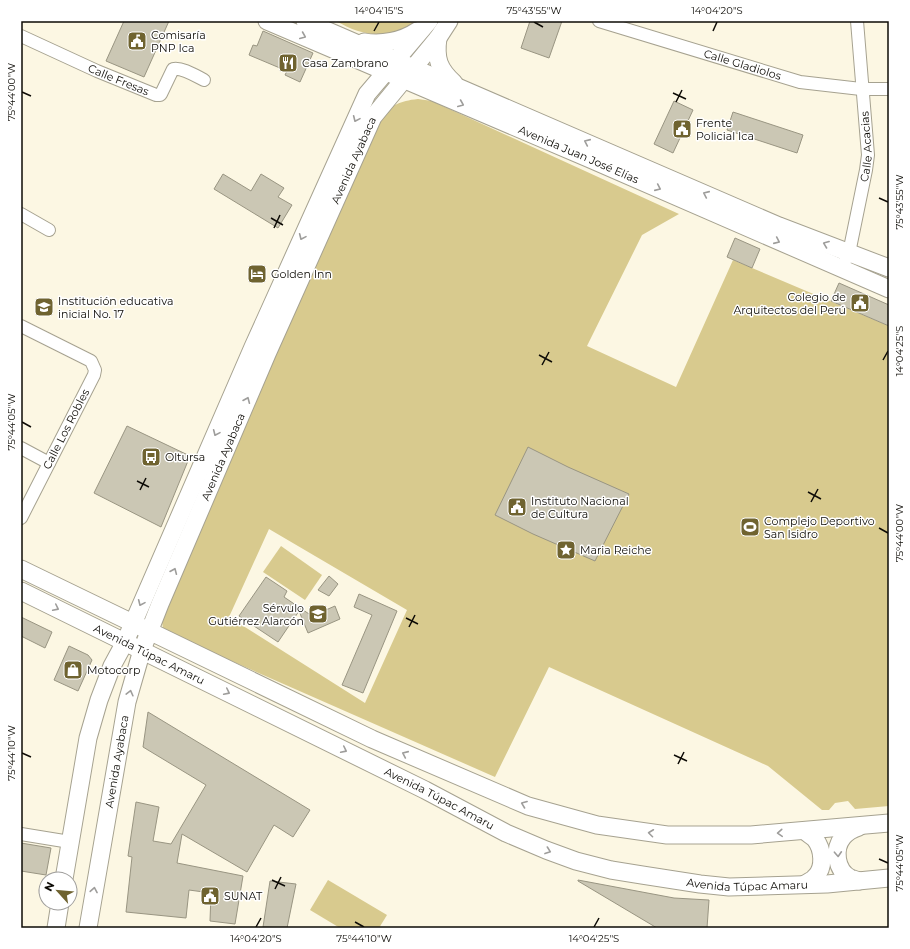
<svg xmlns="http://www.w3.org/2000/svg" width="910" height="949" font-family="Montserrat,sans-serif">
  <rect width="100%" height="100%" fill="#fcf7e3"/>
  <g fill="#d8ca8e" fill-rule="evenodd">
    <path d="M335,21H418C403,37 378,37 358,31C350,29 343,24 335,21Z"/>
    <path d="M418,99L432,101L679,214L642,235L587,346L676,387L733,260L889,326V806L855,809L848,801L835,803L829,810H822L768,766L549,667L495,777L170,634L163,628L161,617L379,117C393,105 399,101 418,99ZM269,529L407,610L365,703L229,617Z"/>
    <polygon points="281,546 322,575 305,600 263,572"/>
    <polygon points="328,880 387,915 379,928 340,928 310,910"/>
  </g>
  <g fill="#cbc7b4" stroke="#999582">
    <polygon points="124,21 169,21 144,77 106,61"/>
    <polygon points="530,21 562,21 549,58 521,48"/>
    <polygon points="263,31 313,53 300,82 285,75 287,71 249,55 253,45 257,46"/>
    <polygon points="674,101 693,110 673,153 654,144"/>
    <polygon points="733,112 803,135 797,153 727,130"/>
    <polygon points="223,174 251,191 261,174 284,188 278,197 292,205 278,228 214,189"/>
    <polygon points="735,238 760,249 752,268 727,257"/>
    <polygon points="839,283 889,305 889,326 831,301"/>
    <polygon points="127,426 190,456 161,527 94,493"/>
    <polygon points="528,447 568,467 629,494 595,561 533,534 495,515"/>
    <polygon points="329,576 338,584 329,596 318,590"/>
    <polygon points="266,577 287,591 284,597 312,616 335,606 340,619 308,633 299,611 278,642 239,616"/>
    <polygon points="359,594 397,611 363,693 342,685 372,615 354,607"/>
    <polygon points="21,617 52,632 45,648 21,636"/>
    <polygon points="69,646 88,655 92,660 78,691 54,680"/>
    <polygon points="148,712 310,810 293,837 274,825 247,872 182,834 177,863 243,876 235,924 210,921 211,893 189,890 186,918 126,912 132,857 128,856 136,802 159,807 153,841 171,844 206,785 143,747"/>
    <polygon points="21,843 51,848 46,875 21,871"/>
    <polygon points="578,880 674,898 709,900 707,928 657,928 578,881"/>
    <polygon points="270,881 296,884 287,928 263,927"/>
  </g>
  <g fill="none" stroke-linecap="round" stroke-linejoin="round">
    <defs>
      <g id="street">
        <path id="s1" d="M599,21L800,82L861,89H889"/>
        <path id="s2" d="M21,36L97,71L156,95H160L161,94L173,69C182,67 196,76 204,80"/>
        <polyline points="21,214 49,230"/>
        <path id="s3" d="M846,259L849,253L866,170L868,155L857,21"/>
        <polyline points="21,326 91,361 95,370 94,375 21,518"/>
        <polyline points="21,448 49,463"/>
        <polyline points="21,834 70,842"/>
      </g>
      <g id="secondary">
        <path id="s4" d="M267,21L590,159L889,289"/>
        <polyline points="305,21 779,226 889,268"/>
        <path d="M438,38C435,59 439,69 454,83"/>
        <path d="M364,42C382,45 402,41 417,31"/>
        <polyline points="21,569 372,739 528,806 597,825 667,835 751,835 889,823"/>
        <path id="s5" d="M21,591L425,790L506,833L546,850L576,861L611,870L642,875L700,884L729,887L827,884L889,878"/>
        <path d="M859,827C853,829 847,832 843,837C833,849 836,870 850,878C853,879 857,880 859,881"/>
        <polyline points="64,879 88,738 99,700 112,666 125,642 253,347 367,94 429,21"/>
        <path d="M805,884C808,882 813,880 815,877C825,868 823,849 815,839C812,836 808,834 805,831"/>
        <polyline points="56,928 60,903"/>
        <path id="s6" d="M88,928L127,702L142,650L160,604L267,354L373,117L438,38L449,21"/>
      </g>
    </defs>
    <use href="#street" stroke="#a6a290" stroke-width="14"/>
    <use href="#secondary" stroke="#a6a290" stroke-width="19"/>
    <use href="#street" stroke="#fff" stroke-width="12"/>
    <use href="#secondary" stroke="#fff" stroke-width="17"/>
  </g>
  <defs><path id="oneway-chevron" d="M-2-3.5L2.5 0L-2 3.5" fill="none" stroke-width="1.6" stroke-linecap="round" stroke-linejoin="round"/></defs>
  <g stroke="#9e9d9b">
    <use href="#oneway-chevron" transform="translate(303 36) rotate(23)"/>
    <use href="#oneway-chevron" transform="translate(461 104) rotate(23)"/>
    <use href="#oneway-chevron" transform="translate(356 119) rotate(114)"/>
    <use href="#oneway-chevron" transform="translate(587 142) rotate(-156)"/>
    <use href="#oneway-chevron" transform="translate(658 188) rotate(24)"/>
    <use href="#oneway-chevron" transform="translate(706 194) rotate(-156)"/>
    <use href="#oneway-chevron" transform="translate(302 237) rotate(114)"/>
    <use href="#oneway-chevron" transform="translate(777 241) rotate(24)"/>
    <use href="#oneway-chevron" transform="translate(826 244) rotate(-159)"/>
    <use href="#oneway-chevron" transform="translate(247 400) rotate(-67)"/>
    <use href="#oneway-chevron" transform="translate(216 433) rotate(114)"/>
    <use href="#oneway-chevron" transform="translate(174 571) rotate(-67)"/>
    <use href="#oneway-chevron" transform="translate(141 603) rotate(114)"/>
    <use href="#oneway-chevron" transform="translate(56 608) rotate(26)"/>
    <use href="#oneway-chevron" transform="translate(227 692) rotate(26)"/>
    <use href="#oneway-chevron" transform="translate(130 693) rotate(-76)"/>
    <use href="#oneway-chevron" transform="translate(344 750) rotate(26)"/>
    <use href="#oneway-chevron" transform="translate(405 754) rotate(-156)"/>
    <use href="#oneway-chevron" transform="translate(524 804) rotate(-159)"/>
    <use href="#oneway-chevron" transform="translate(651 833) rotate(-173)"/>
    <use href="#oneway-chevron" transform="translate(780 833) rotate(176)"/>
    <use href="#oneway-chevron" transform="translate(548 851) rotate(20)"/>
    <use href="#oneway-chevron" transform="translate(838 854) rotate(87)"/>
    <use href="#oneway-chevron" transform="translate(94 890) rotate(-80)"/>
  </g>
  <path fill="none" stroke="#0d0b06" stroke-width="1.5" d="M534,22L543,27M374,31L379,22M713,31L717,22M22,92L31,96M673,93L686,99M676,102L682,90M879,198L888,202M271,218L283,225M274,228L280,215M539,355L552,362M883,360L888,351M542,365L549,352M22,422L31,427M137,481L149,487M140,490L146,478M808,492L821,499M811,502L818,489M879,528L888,533M406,618L418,624M409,627L415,615M22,753L31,757M674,755L687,761M678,764L684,752M879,859L888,863M272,880L285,886M275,889L281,877M355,922L364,927M256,927L261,918M594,927L599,918"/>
  <defs>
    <symbol id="civic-square" viewBox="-11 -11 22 22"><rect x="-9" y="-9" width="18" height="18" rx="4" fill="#6f6330" stroke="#fff"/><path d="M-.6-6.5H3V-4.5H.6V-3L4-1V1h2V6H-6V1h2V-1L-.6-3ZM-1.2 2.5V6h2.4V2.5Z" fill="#fff"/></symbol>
    <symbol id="restaurant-square" viewBox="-11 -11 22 22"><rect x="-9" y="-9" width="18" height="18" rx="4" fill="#6f6330" stroke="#fff"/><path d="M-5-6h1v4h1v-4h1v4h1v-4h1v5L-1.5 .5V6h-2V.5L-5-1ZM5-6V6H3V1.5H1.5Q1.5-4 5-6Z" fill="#fff"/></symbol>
    <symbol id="hotel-square" viewBox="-11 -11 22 22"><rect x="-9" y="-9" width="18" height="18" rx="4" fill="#6f6330" stroke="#fff"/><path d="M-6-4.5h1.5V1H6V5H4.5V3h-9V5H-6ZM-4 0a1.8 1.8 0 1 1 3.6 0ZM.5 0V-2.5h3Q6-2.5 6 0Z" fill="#fff"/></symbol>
    <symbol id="school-square" viewBox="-11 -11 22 22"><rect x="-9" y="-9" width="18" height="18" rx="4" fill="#6f6330" stroke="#fff"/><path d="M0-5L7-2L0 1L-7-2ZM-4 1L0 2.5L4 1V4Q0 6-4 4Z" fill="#fff"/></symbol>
    <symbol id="bus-square" viewBox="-11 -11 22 22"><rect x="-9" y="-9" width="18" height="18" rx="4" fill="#6f6330" stroke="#fff"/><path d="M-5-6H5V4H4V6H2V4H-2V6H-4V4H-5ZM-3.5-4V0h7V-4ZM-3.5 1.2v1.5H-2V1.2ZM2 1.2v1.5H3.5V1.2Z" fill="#fff"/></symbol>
    <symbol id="stadium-square" viewBox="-11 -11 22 22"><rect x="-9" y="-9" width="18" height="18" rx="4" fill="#6f6330" stroke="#fff"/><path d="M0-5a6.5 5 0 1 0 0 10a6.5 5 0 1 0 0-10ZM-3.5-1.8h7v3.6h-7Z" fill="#fff"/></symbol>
    <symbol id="sight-square" viewBox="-11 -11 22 22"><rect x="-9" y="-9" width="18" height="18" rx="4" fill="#6f6330" stroke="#fff"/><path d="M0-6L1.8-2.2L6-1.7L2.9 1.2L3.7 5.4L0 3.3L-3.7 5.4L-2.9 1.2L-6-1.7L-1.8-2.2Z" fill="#fff"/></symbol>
    <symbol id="university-square" viewBox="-11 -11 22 22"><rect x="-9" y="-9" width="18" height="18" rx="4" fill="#6f6330" stroke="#fff"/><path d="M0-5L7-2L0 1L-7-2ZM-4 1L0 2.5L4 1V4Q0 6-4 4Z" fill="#fff"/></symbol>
    <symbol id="shop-square" viewBox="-11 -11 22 22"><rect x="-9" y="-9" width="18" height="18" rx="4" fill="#6f6330" stroke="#fff"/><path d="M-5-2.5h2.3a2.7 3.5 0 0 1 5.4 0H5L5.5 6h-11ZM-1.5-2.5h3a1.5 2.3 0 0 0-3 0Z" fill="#fff"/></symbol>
  </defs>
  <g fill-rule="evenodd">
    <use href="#civic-square" x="126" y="30" width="22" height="22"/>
    <use href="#restaurant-square" x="277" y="52" width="22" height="22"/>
    <use href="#civic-square" x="671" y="118" width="22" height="22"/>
    <use href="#hotel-square" x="246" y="263" width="22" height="22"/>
    <use href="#civic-square" x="849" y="292" width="22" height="22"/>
    <use href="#school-square" x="33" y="296" width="22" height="22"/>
    <use href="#bus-square" x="140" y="446" width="22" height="22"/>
    <use href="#civic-square" x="506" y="496" width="22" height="22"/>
    <use href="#stadium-square" x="739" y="516" width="22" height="22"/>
    <use href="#sight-square" x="555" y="539" width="22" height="22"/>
    <use href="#university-square" x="307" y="603" width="22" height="22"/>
    <use href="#shop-square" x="62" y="659" width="22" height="22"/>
    <use href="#civic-square" x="199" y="885" width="22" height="22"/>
  </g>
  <g text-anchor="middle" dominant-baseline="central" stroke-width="3" stroke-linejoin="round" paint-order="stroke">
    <g font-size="11" fill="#0d0b06" stroke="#fff" text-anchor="start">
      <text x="151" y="35">Comisaría<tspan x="151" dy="13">PNP Ica</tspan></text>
      <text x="302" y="63">Casa Zambrano</text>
      <text x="696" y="123">Frente<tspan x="696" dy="13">Policial Ica</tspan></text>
      <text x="271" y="274">Golden Inn</text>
      <text x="846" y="297" text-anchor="end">Colegio de<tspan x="846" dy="13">Arquitectos del Perú</tspan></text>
      <text x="58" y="301">Institución educativa<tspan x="58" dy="13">inicial No. 17</tspan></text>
      <text x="165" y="457">Oltursa</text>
      <text x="531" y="501">Instituto Nacional<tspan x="531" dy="13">de Cultura</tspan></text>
      <text x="764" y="521">Complejo Deportivo<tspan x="764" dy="13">San Isidro</tspan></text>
      <text x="580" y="550">Maria Reiche</text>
      <text x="304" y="608" text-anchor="end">Sérvulo<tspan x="304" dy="13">Gutiérrez Alarcón</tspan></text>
      <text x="87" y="670">Motocorp</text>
      <text x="224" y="896">SUNAT</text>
    </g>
    <g font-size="11" fill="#0d0b06" stroke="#fff">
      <text stroke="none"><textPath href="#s1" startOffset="150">Calle Gladiolos</textPath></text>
      <text stroke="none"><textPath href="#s2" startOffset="107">Calle Fresas</textPath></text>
      <text stroke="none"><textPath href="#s3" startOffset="115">Calle Acacias</textPath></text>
      <text stroke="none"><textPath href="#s4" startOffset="339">Avenida Juan José Elías</textPath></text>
      <text stroke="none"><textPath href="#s6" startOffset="817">Avenida Ayabaca</textPath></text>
      <text transform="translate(66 429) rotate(-63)">Calle Los Robles</text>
      <text stroke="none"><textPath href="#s6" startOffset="493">Avenida Ayabaca</textPath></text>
      <text stroke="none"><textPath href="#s5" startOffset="143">Avenida Túpac Amaru</textPath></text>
      <text stroke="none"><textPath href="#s6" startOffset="169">Avenida Ayabaca</textPath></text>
      <text stroke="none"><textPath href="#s5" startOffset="467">Avenida Túpac Amaru</textPath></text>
      <text stroke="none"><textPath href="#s5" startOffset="791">Avenida Túpac Amaru</textPath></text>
    </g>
  </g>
  <rect width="910" height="949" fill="none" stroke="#ffffff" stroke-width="44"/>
  <g transform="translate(58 891) rotate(297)"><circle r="19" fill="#ffffff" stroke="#9e9d9b"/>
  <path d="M0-3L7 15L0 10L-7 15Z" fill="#6f6330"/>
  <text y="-6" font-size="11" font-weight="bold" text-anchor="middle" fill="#0d0b06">N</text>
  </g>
  <rect x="22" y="22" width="866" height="905" fill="none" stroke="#0d0b06" stroke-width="1.5"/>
  <g font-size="10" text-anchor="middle" fill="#0d0b06">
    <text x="379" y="14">14°04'15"S</text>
    <text x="534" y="14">75°43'55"W</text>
    <text x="717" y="14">14°04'20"S</text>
    <text transform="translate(11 92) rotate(-90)" y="4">75°44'00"W</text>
    <text transform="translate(899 202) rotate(-90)" y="4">75°43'55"W</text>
    <text transform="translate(899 351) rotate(-90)" y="4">14°04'25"S</text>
    <text transform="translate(11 422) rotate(-90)" y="4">75°44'05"W</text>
    <text transform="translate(899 533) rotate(-90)" y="4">75°44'00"W</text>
    <text transform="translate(11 753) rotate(-90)" y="4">75°44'10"W</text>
    <text transform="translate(899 863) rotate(-90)" y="4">75°44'05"W</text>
    <text x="256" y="942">14°04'20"S</text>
    <text x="364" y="942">75°44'10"W</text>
    <text x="594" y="942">14°04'25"S</text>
  </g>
</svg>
